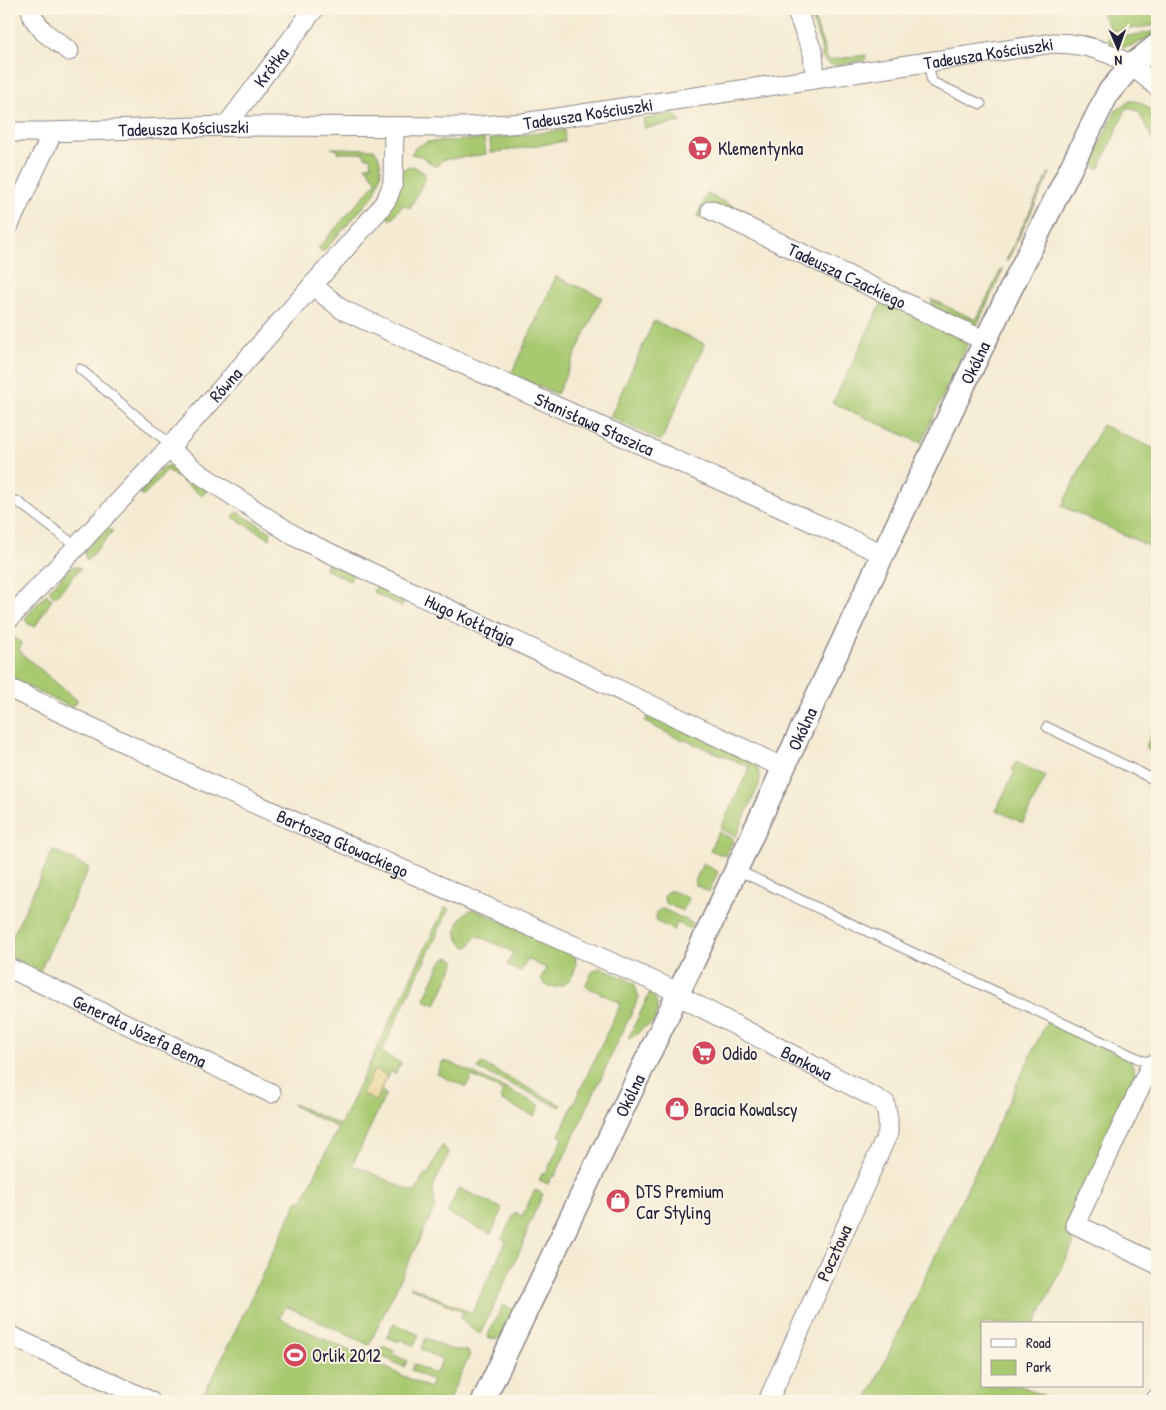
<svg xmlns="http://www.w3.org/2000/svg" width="1166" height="1410" font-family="'Patrick Hand',sans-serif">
  <defs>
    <pattern id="sand-dots" width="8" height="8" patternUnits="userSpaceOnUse" patternTransform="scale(1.25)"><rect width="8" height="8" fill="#eeda9e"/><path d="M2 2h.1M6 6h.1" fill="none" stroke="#ccbb89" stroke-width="1.8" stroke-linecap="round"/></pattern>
  </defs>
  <rect width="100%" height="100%" fill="#fcf5e5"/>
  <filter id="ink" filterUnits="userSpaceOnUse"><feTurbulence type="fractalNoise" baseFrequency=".02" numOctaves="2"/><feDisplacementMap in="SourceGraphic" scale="10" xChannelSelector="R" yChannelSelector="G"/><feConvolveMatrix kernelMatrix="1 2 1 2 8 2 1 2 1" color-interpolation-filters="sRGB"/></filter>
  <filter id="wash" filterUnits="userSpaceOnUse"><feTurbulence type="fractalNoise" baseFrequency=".0096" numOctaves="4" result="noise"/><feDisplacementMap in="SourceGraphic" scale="20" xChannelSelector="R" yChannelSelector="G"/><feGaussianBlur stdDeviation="1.12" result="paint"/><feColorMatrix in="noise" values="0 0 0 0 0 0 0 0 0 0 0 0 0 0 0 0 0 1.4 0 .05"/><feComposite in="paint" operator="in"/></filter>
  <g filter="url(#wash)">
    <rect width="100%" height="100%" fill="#f5ebd3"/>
    <g fill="#a9c971" stroke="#667656">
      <polygon points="809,9 811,9 828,60 866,55 865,60 837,65 830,64 824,60 822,56 821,46"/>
      <polygon points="1100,9 1157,9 1157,25 1115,31 1110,29"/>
      <path d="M1157,31C1154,35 1149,38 1144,40C1130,48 1125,48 1109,42L1108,39L1110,36L1115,38Z"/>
      <path d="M1130,101C1142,100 1156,111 1157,123C1158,129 1157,137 1157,144L1155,145L1139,112L1127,107L1099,169L1090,164L1116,110Z"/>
      <polygon points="673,114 682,122 645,128 643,119"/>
      <polygon points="564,130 565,141 491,153 490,139"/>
      <polygon points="484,139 486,154 442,160 436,167 421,156 411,154 416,147 427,142"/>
      <path d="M331,148L374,149C385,162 381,181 373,196L323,252L318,248L377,181L365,166H371L370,157H365L364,153H338V150Z"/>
      <polygon points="409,166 415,167 424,173 425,179 410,208 403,205 390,220 388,218 387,214 402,170"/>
      <polygon points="1049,172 1050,174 1007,261 1006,261"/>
      <polygon points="707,194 748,213 746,218 710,219 709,221 697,216"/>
      <polygon points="1001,270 1003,270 977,325 970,324 933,307 931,299 976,320"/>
      <polygon points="556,277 602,297 557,394 511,374"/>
      <polygon points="881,300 963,339 967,345 921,443 833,403 882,302 880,301"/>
      <polygon points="654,321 705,344 661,441 610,417"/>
      <polygon points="1102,425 1157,450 1157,550 1062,506"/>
      <polygon points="169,466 179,468 207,490 202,496 167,470 143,497 141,494 141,489 164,467"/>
      <polygon points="236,513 239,513 271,532 270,539 233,517"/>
      <polygon points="106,527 113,531 87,561 84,552"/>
      <polygon points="331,564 353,574 350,581 325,569 326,565"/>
      <polygon points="71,567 77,567 81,568 55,597 49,590"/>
      <polygon points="379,587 402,597 404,601 402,607 373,592 375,588"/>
      <polygon points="46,594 52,599 35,627 27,623 25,618"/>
      <polygon points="9,637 14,638 22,643 19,650 21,652 21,653 78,701 71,707 9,678"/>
      <polygon points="648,715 656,715 757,765 760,778 759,785 736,836 720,829 750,767 685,740 683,741 645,722"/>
      <polygon points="1157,723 1157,754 1145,748"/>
      <polygon points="1016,762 1046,776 1023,823 996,810 1015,771 1012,770"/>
      <polygon points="718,832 734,839 725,856 710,850"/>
      <polygon points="53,850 89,868 40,971 9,956 9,944"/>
      <polygon points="703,863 718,872 709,892 694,884"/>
      <polygon points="668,891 672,891 689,898 683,911 665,903 664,896"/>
      <polygon points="445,907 449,909 381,1053 401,1063 395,1074 390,1071 381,1091 386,1094 352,1166 358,1167 415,1193 424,1174 428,1175 442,1145 449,1153 433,1187 435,1207 369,1345 286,1306 279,1318 429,1388 433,1381 411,1370 414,1364 435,1374 442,1360 421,1349 426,1338 449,1349 468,1351 470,1355 448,1401 240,1401 224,1394 215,1397 213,1401 198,1401 212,1379 298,1200 302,1201 338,1128 292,1105 293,1104 296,1105 340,1125"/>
      <path d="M474,909L575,956C581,978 555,999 541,980L546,968L527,959L521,971H517L507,965L513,952L476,935L470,946L467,947C449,941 457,912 474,909Z"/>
      <path d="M663,909L694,924L691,929L677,923L674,930L657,922C655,916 656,910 663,909Z"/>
      <polygon points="449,957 455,960 455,963 436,1005 426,1001 425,997 441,962 444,959"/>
      <polygon points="601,967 634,983 639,997 555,1176 552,1176 548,1184 539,1180 543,1172 546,1173 563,1138 559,1135 621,1003 585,986 592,972"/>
      <path d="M650,992C659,999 660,1017 651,1024C650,1025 645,1027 644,1027C637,1033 638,1035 628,1039Z"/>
      <path d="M1047,1021L1130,1060C1137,1073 1136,1078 1133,1092L1066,1232L1074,1243L1035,1324H982V1386H1022L1055,1401H866Z"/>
      <polygon points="443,1061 451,1063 540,1105 534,1116 502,1101 503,1100 500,1098 503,1091 472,1076 466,1087 437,1074"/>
      <polygon points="481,1063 561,1105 560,1107 478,1069"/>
      <polygon points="459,1188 501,1208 501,1213 491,1234 447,1213"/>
      <polygon points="535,1190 543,1194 527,1229 525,1240 480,1334 470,1328 461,1318 463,1312 410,1287 411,1286 472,1313 506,1241 502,1238 515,1213 522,1216"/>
      <polygon points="503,1305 514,1310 502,1337 496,1339 487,1337"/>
      <polygon points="394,1323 419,1335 414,1346 400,1339 399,1342 387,1337"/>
      <polygon points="383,1346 394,1351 393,1354 407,1361 404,1367 379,1355"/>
    </g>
    <polygon fill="url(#sand-dots)" stroke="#887e6c" points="374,1070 387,1076 376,1101 362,1094"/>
  </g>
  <g filter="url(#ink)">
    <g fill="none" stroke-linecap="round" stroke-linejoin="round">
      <defs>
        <g id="service">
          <polyline points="928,62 932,82 981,104"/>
          <polyline points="80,369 171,445"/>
          <polyline points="17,501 76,546"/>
          <polyline points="1047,727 1157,781"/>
          <polyline points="737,870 1152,1065"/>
        </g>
        <g id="minor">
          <polyline points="31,9 33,18 44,32 69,51"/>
          <polyline points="796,9 813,53 815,78"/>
          <path id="s1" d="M226,126L314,9"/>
          <path id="s2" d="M9,132H49L226,126L464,127L523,123L1053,43C1096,43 1127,58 1157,87"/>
          <path id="s3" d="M711,210L985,341"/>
          <polyline points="9,225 49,140 49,132"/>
          <path id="s4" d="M312,285L343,310L883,554"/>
          <path id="s5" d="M168,449L203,476L298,538L784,768"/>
          <path id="s6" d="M9,619L168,449L379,210L387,199L393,183L394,128"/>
          <path id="s7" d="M9,688L217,787L678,992L687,1000L885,1103L888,1119V1133L768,1401"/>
          <path id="s8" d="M9,968L271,1093"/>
          <polyline points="1151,1065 1075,1224 1157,1264"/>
          <polyline points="9,1335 150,1401"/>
          <polyline points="1155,1401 1157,1398"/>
        </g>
        <g id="tertiary">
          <path id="s9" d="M483,1401L697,954L883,554L985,341L1108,93L1132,65L1157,45"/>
        </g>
      </defs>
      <use href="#service" stroke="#8c8687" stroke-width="11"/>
      <use href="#minor" stroke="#8c8687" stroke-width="21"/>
      <use href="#tertiary" stroke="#8c8687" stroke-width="25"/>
      <use href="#service" stroke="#fff" stroke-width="9"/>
      <use href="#minor" stroke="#fff" stroke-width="19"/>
      <use href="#tertiary" stroke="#fff" stroke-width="22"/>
    </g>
  </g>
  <defs>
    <symbol id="supermarket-disc" viewBox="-11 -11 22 22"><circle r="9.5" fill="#d1495b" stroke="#fcf5e5"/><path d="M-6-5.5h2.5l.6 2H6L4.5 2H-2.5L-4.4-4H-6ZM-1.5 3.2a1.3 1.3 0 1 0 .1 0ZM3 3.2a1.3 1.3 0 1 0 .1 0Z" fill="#fff"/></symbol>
    <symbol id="shop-disc" viewBox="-11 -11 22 22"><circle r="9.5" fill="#d1495b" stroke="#fcf5e5"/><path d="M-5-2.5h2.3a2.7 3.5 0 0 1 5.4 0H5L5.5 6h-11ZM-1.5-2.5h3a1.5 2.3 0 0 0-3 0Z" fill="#fff"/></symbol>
    <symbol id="stadium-disc" viewBox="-11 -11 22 22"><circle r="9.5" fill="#d1495b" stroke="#fcf5e5"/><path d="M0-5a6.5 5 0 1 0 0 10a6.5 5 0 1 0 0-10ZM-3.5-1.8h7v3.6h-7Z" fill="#fff"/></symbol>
  </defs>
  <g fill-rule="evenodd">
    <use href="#supermarket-disc" x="686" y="134" width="28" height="28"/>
    <use href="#supermarket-disc" x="690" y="1039" width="28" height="28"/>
    <use href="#shop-disc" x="663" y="1095" width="28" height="28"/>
    <use href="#shop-disc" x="604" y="1187" width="28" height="28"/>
    <use href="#stadium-disc" x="281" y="1341" width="28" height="28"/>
  </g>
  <g text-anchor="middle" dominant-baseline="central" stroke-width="4" stroke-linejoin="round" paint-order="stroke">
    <g font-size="18" fill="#22223b" stroke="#fcf5e5">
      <text stroke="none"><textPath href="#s2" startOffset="985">Tadeusza Kościuszki</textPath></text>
      <text stroke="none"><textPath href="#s1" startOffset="74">Krótka</textPath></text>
      <text stroke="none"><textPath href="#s2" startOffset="580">Tadeusza Kościuszki</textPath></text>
      <text stroke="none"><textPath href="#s2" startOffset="175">Tadeusza Kościuszki</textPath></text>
      <text stroke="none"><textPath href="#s3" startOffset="151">Tadeusza Czackiego</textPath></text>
      <text stroke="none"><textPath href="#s9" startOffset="1149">Okólna</textPath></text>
      <text stroke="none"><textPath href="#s6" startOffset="319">Równa</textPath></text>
      <text stroke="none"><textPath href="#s4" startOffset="316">Stanisława Staszica</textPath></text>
      <text stroke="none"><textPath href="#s5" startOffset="348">Hugo Kołłątaja</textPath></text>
      <text stroke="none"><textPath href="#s9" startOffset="744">Okólna</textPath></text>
      <text stroke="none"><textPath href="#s7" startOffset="368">Bartosza Głowackiego</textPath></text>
      <text stroke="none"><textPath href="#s8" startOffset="145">Generała Józefa Bema</textPath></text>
      <text stroke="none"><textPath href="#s7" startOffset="882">Bankowa</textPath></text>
      <text stroke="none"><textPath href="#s9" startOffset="339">Okólna</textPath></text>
      <text transform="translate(834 1253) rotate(-66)">Pocztowa</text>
    </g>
    <g font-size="18" fill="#22223b" stroke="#fcf5e5" text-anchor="start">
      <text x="718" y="148">Klementynka</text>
      <text x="722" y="1053">Odido</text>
      <text x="694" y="1109">Bracia Kowalscy</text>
      <text x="636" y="1191">DTS Premium<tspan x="636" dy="21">Car Styling</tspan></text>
      <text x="312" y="1355">Orlik 2012</text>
    </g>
  </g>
  <rect width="1166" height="1410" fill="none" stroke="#fcf5e5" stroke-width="30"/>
  <rect x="981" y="1322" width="162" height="65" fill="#fcf5e5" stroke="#a5a1a1"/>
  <rect x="991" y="1339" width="25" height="8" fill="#ffffff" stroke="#a5a1a1"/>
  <text x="1026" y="1348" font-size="15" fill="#22223b">Road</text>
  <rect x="991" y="1360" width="25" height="15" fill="#a9c971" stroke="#a5a1a1"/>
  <text x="1026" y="1372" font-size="15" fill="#22223b">Park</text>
  <g transform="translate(1118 48) rotate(178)" stroke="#fcf5e5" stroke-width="4" paint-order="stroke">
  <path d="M0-4L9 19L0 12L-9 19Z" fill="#22223b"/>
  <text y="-8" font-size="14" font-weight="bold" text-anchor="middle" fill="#22223b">N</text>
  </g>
</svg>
